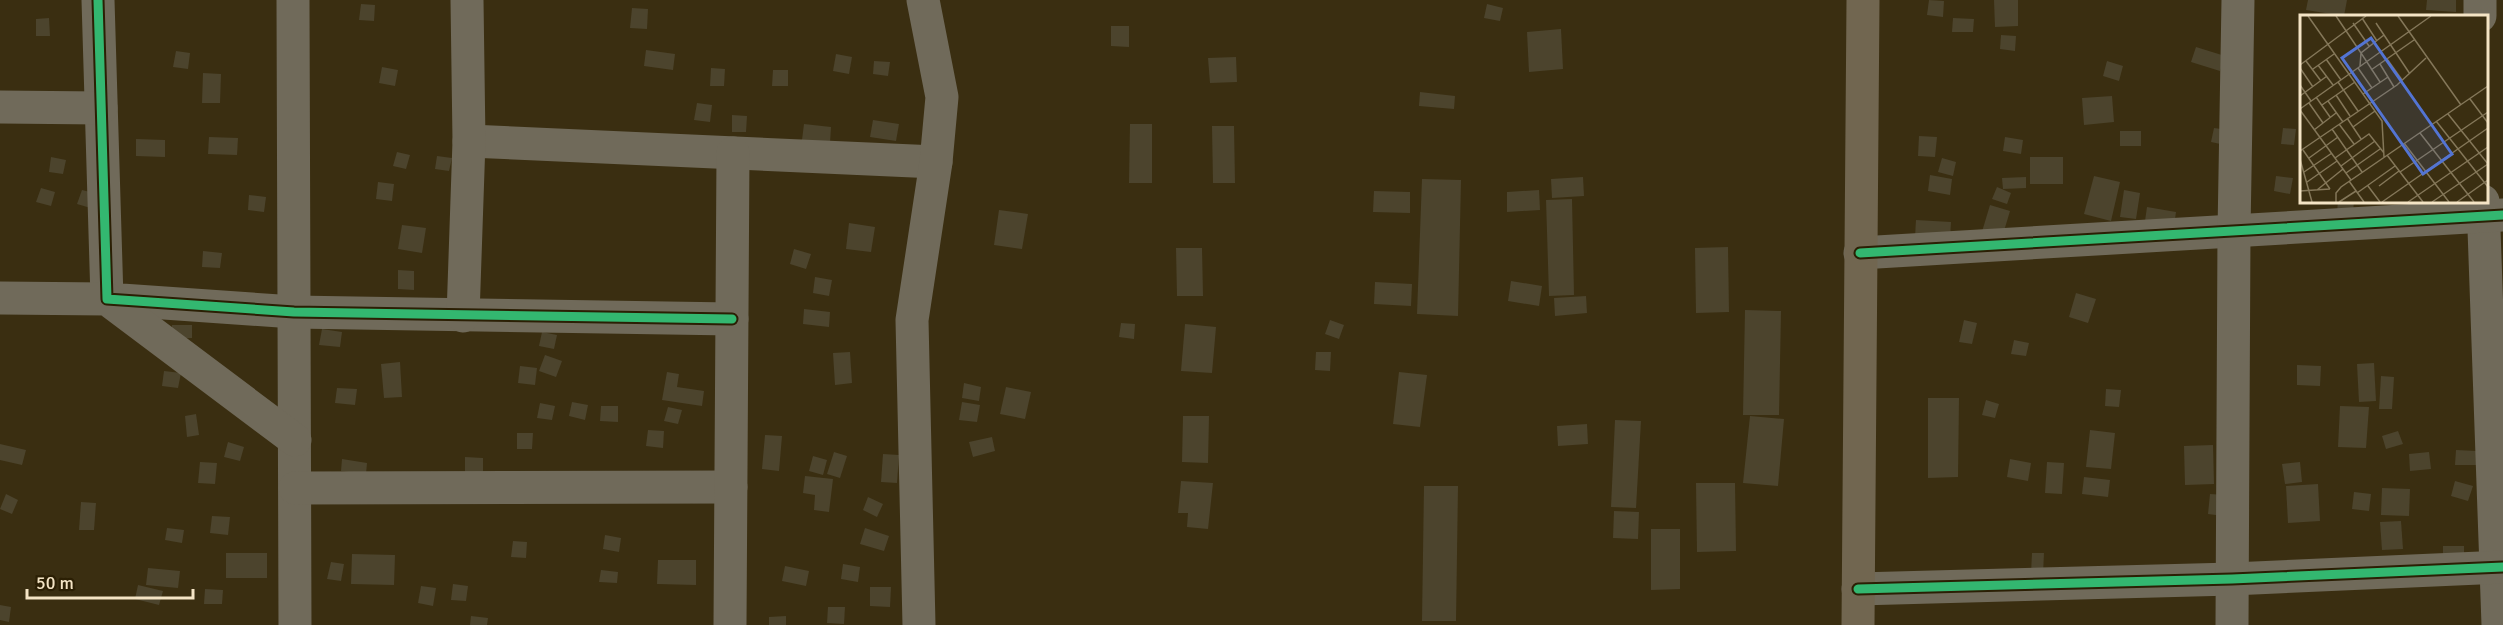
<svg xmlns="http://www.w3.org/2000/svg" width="2503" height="625" font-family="Signika,sans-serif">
  <rect width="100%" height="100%" fill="#3a2e11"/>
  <g fill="#4c442d">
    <polygon points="1929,0 1944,1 1943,17 1927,15"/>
    <polygon points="1994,0 2018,0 2018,26 1995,27"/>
    <polygon points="2308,0 2347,0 2344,16 2306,10"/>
    <polygon points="2427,0 2456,0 2456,12 2426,10"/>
    <polygon points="361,4 375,5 374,21 359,20"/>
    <polygon points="1487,4 1503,8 1500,21 1484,18"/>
    <polygon points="632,8 648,9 647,29 630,28"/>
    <polygon points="49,18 50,36 36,36 36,19"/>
    <polygon points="1953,18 1974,19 1973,32 1952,32"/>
    <polygon points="1111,26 1129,26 1129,47 1111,46"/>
    <polygon points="1561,29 1563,69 1529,72 1527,32"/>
    <polygon points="2001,35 2016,36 2015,51 2000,49"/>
    <polygon points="2196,47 2225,56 2220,71 2191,62"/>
    <polygon points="646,50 675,54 673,70 644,66"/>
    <polygon points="176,51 190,53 188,69 173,67"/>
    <polygon points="836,54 852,57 849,74 833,71"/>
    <polygon points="1236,57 1237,82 1210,83 1208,58"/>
    <polygon points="874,61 890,62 888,76 873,74"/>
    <polygon points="2107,61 2123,66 2119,81 2103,76"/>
    <polygon points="382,67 398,70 395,86 379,83"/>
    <polygon points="711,68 725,69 724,86 710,86"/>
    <polygon points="773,70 788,70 788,86 772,86"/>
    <polygon points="203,73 221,74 220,103 202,103"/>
    <polygon points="1420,92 1455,96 1454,109 1419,106"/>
    <polygon points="2112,96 2114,122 2084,125 2082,98"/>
    <polygon points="697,103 712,105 710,122 694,120"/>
    <polygon points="732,115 747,116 746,132 732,132"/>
    <polygon points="873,120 899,124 896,141 870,137"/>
    <polygon points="804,124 831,127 830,143 802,140"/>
    <polygon points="1130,124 1152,124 1152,183 1129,183"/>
    <polygon points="1212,126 1234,126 1235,183 1213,183"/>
    <polygon points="2214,128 2228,130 2225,145 2211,142"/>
    <polygon points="2283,128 2296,129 2294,145 2281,144"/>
    <rect x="2120" y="131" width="21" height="15"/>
    <polygon points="1919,136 1937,137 1935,157 1918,156"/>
    <polygon points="209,137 238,138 237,155 208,154"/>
    <polygon points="2005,137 2023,140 2021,154 2003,151"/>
    <polygon points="136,139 165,140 165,157 136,156"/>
    <polygon points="397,152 410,155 406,169 393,166"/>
    <polygon points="437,156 452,158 449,171 435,169"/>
    <polygon points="51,157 66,160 63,174 49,172"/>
    <rect x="2030" y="157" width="33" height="27"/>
    <polygon points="1942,158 1956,162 1953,176 1938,172"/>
    <polygon points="1930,175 1952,179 1950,195 1928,191"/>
    <polygon points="2094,176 2120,182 2111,221 2084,214"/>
    <polygon points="2276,176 2293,178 2290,194 2274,191"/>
    <polygon points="1583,177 1584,196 1552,198 1551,179"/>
    <polygon points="2026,177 2026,188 2003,189 2002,178"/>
    <polygon points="1422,179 1461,180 1458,316 1417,314"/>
    <polygon points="378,182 394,184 392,201 376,199"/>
    <polygon points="1997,187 2011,193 2007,204 1992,199"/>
    <polygon points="41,188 55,192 51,206 36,202"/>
    <polygon points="82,190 98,194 94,209 77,204"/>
    <polygon points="1539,190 1540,210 1507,212 1507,192"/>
    <polygon points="2124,190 2140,193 2136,219 2120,217"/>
    <polygon points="1374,191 1410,192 1410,213 1373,212"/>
    <polygon points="249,195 266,197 264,212 248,210"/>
    <polygon points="1572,199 1574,295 1549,296 1546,200"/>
    <polygon points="2338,201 2354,201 2353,213 2337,212"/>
    <polygon points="1990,205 2010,211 2001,241 1981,235"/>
    <polygon points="2147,207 2176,212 2174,226 2145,221"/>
    <polygon points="999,210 1028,214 1022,249 994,245"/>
    <polygon points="1916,220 1951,222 1950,239 1915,237"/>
    <polygon points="849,223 875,227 871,252 846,249"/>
    <polygon points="402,225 426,228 422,253 398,249"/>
    <polygon points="1728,247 1729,312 1696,313 1695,248"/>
    <polygon points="1176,248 1202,248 1203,296 1177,296"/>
    <polygon points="794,249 811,254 806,269 790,264"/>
    <polygon points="203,251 222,253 220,268 202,267"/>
    <polygon points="398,270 414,271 414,290 398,289"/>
    <polygon points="815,277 832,280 829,296 813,293"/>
    <polygon points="1511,281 1542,286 1539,306 1508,301"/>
    <polygon points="1375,282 1412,284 1411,306 1374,304"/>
    <polygon points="2076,293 2096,299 2088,323 2069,317"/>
    <polygon points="1586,296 1587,313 1555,316 1554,298"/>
    <polygon points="804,309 830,312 829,327 803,324"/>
    <polygon points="1745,310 1781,311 1779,415 1743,415"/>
    <polygon points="1330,320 1344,325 1339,339 1325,334"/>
    <polygon points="1964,320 1977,323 1972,344 1959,342"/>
    <polygon points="1121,323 1135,324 1134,339 1119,337"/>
    <polygon points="1185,324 1216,327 1212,373 1181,371"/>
    <polygon points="172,325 192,325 192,338 172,339"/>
    <polygon points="322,329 342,332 340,347 319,345"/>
    <polygon points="542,332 557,335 554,349 539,346"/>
    <polygon points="2014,340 2029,343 2026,356 2011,354"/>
    <polygon points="850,352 852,383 835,385 833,353"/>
    <polygon points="1316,352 1331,352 1330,371 1315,370"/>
    <polygon points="545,355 562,361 556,377 539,371"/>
    <polygon points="400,362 402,397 384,398 381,364"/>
    <polygon points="2374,363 2376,401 2359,402 2357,364"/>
    <polygon points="2297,365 2321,366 2320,386 2297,385"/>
    <polygon points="520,366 537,368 535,385 518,383"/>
    <polygon points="164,371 181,373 178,388 162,386"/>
    <polygon points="667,372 679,374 677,387 704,391 702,406 662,400"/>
    <polygon points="1399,372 1427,375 1420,427 1393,424"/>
    <polygon points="2381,376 2394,377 2392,409 2379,409"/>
    <polygon points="964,383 981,387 979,401 962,398"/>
    <polygon points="1006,387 1031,392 1025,419 1000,414"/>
    <polygon points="337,388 357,389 355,405 335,403"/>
    <polygon points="2106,389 2121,390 2119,407 2105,406"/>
    <polygon points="1928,398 1959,398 1958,477 1928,478"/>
    <polygon points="1986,400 1999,404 1995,418 1982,415"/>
    <polygon points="572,402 588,405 585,420 569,416"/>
    <polygon points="962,402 980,405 977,422 959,420"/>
    <polygon points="540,403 555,406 552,420 537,418"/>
    <polygon points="601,406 618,406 618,422 600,421"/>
    <polygon points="2340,406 2369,407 2366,448 2338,447"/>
    <polygon points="668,407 682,410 678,424 664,421"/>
    <polygon points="196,414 199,435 187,437 185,416"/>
    <polygon points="1183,416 1209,416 1208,463 1182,462"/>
    <polygon points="1750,416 1784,419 1778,486 1743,483"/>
    <polygon points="1615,420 1641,421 1636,508 1611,507"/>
    <polygon points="1587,424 1588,444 1558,446 1557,426"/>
    <polygon points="648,430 664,431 663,448 646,446"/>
    <polygon points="2090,430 2115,433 2111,469 2086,467"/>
    <polygon points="2398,431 2403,444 2386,449 2382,436"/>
    <polygon points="517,433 533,433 532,449 517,449"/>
    <polygon points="765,435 782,436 779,471 762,469"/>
    <polygon points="992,437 995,451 973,457 969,442"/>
    <polygon points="228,442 244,447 240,461 224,457"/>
    <polygon points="0,444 26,450 22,465 0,460"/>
    <polygon points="2213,445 2214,484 2185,485 2184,446"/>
    <polygon points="2456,450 2477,451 2476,465 2455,465"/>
    <polygon points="834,452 847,456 840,478 827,474"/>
    <polygon points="2429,452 2431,469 2410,471 2409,454"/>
    <polygon points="883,454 899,455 897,483 881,482"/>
    <polygon points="813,456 827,460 823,475 809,471"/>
    <polygon points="465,457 483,458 483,472 465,472"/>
    <polygon points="342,459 367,463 366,474 341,471"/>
    <polygon points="2010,459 2031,463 2028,481 2007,477"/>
    <polygon points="200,462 217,463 215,484 198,483"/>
    <polygon points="2047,462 2064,463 2062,494 2045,493"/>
    <polygon points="2300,462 2302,482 2285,484 2282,464"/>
    <polygon points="805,476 833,479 829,512 814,510 815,495 803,493"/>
    <polygon points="2084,477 2110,480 2108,497 2082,494"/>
    <polygon points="1181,481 1213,483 1208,529 1187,527 1188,513 1178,513"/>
    <polygon points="2455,481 2473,486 2468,501 2451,496"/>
    <polygon points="1696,483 1735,483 1736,551 1697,552"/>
    <polygon points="2318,484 2320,521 2288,523 2286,486"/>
    <polygon points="1424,486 1458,486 1456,621 1422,621"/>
    <polygon points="2382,488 2410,489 2409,516 2381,515"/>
    <polygon points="2354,492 2371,494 2369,511 2352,509"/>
    <polygon points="6,494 18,500 12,514 0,509"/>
    <polygon points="2210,494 2226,495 2223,516 2208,514"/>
    <polygon points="868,497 883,504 877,517 863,510"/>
    <polygon points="81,502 96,503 94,530 79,530"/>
    <polygon points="1614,511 1639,512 1638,539 1613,538"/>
    <polygon points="212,516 230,517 228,535 210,533"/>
    <polygon points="2401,521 2403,549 2382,550 2380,522"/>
    <polygon points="167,528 184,530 182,543 165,540"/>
    <polygon points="865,528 889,536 884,551 860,544"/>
    <polygon points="1651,529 1680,529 1680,589 1651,590"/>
    <polygon points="605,535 621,538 619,552 603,549"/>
    <polygon points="513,541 527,542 526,558 511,557"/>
    <rect x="2443" y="546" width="21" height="15"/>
    <rect x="226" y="553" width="41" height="25"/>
    <polygon points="2032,553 2044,553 2043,574 2031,573"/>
    <polygon points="352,554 395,555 394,585 351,584"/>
    <polygon points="658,560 696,560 696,585 657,584"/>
    <polygon points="331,562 344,564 341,581 327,579"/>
    <polygon points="843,564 860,567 858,582 841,579"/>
    <polygon points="785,566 809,571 806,586 782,581"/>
    <polygon points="148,568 180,571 178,588 146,585"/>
    <polygon points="601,570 618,572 617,583 599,582"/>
    <polygon points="453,584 468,586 466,601 451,600"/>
    <polygon points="138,585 163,591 159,605 135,599"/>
    <polygon points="421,586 436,588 433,606 418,603"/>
    <polygon points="870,587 891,587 890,607 870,606"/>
    <polygon points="205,589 223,590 222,604 204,604"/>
    <polygon points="0,605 11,607 9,622 0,620"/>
    <polygon points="828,607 845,607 844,624 827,623"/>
    <polygon points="471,616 488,618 487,625 470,625"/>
    <polygon points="786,616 786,625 769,625 769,617"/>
  </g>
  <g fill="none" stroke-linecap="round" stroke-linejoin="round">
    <g stroke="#706a5a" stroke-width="33">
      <polyline points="98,0 107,299 294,312 732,319"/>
      <polyline points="293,0 295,625"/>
      <polyline points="2480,0 2480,16"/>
      <polyline points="0,107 101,108"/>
      <polyline points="469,141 936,162"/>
      <polyline points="2483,201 2498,625"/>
      <polyline points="1860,253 2503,215"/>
      <polyline points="0,298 107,299 295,440"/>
      <polyline points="463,316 469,141 467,0"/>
      <polyline points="295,488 731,487"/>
      <polyline points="1858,589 2232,579 2503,567"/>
      <polyline points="730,625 733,153"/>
      <polyline points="919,625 912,320 936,162 942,97 923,0"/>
      <polyline points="2232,625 2234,231 2238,0"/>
    </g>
    <polyline stroke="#716650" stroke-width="33" points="1858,625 1863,0"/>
    <defs>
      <g id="cycleway">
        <polyline points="98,0 107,299 294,312 732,319"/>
        <polyline points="1860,253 2503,215"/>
        <polyline points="1858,589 2232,579 2503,567"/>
      </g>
    </defs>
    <use href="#cycleway" stroke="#2b1f04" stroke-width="13"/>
    <use href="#cycleway" stroke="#33b770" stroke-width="9"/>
  </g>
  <g transform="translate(2300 15)">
    <rect width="188" height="188" fill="#3a2e11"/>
    <path fill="none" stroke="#847759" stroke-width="1.5" d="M8,1L82,106L84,142M36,1L61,38L60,51M98,1L161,90M62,3L77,26M53,8L69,31M76,8L110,59M26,44L41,65M87,44L102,65M6,46L21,66M80,49L94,72M0,50L66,1M18,50L33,70M0,53L13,72M58,53L72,73M13,54L34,39M71,55L114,25M38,67L58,96M80,67L61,38L84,20M0,70L11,86M63,79L88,62M36,80L50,101M0,81L27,61M16,82L30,102M170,84L188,108M28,86L43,107M9,88L23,108M22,90L55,67M0,94L131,1M0,95L51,165M148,99L188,149M47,103L61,124M136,106L188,172M39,109L54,129M53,112L75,96M32,114L62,157M14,115L36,98M120,118L174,187M104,128L149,187M3,135L30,174M0,136L97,70L126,43M87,140L123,187M9,143L38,122M35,143L69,119L84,138M0,144L12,187M41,151L75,126M4,157L32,138M100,157L188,97M46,158L80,134M49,166L64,187M7,167L37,146M68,171L80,187M79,171L99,156M17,175L43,154M0,176L30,174M57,178L95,151M36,187V178L41,172L188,71M39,187L56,176M82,187L188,113M108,187L188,132M132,187L188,149M157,187L188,165"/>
    <path fill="#5374d3" fill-opacity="0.15" stroke="#5374d3" stroke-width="3" d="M71,23L152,139L123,159L42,43Z"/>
    <rect width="188" height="188" fill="none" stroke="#f4e4c5" stroke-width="3"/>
  </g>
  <path d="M27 589v9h166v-9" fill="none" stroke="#f4e4c5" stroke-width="3"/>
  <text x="36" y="589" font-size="18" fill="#f4e4c5" stroke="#2b1f04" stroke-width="4.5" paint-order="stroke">50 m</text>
</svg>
